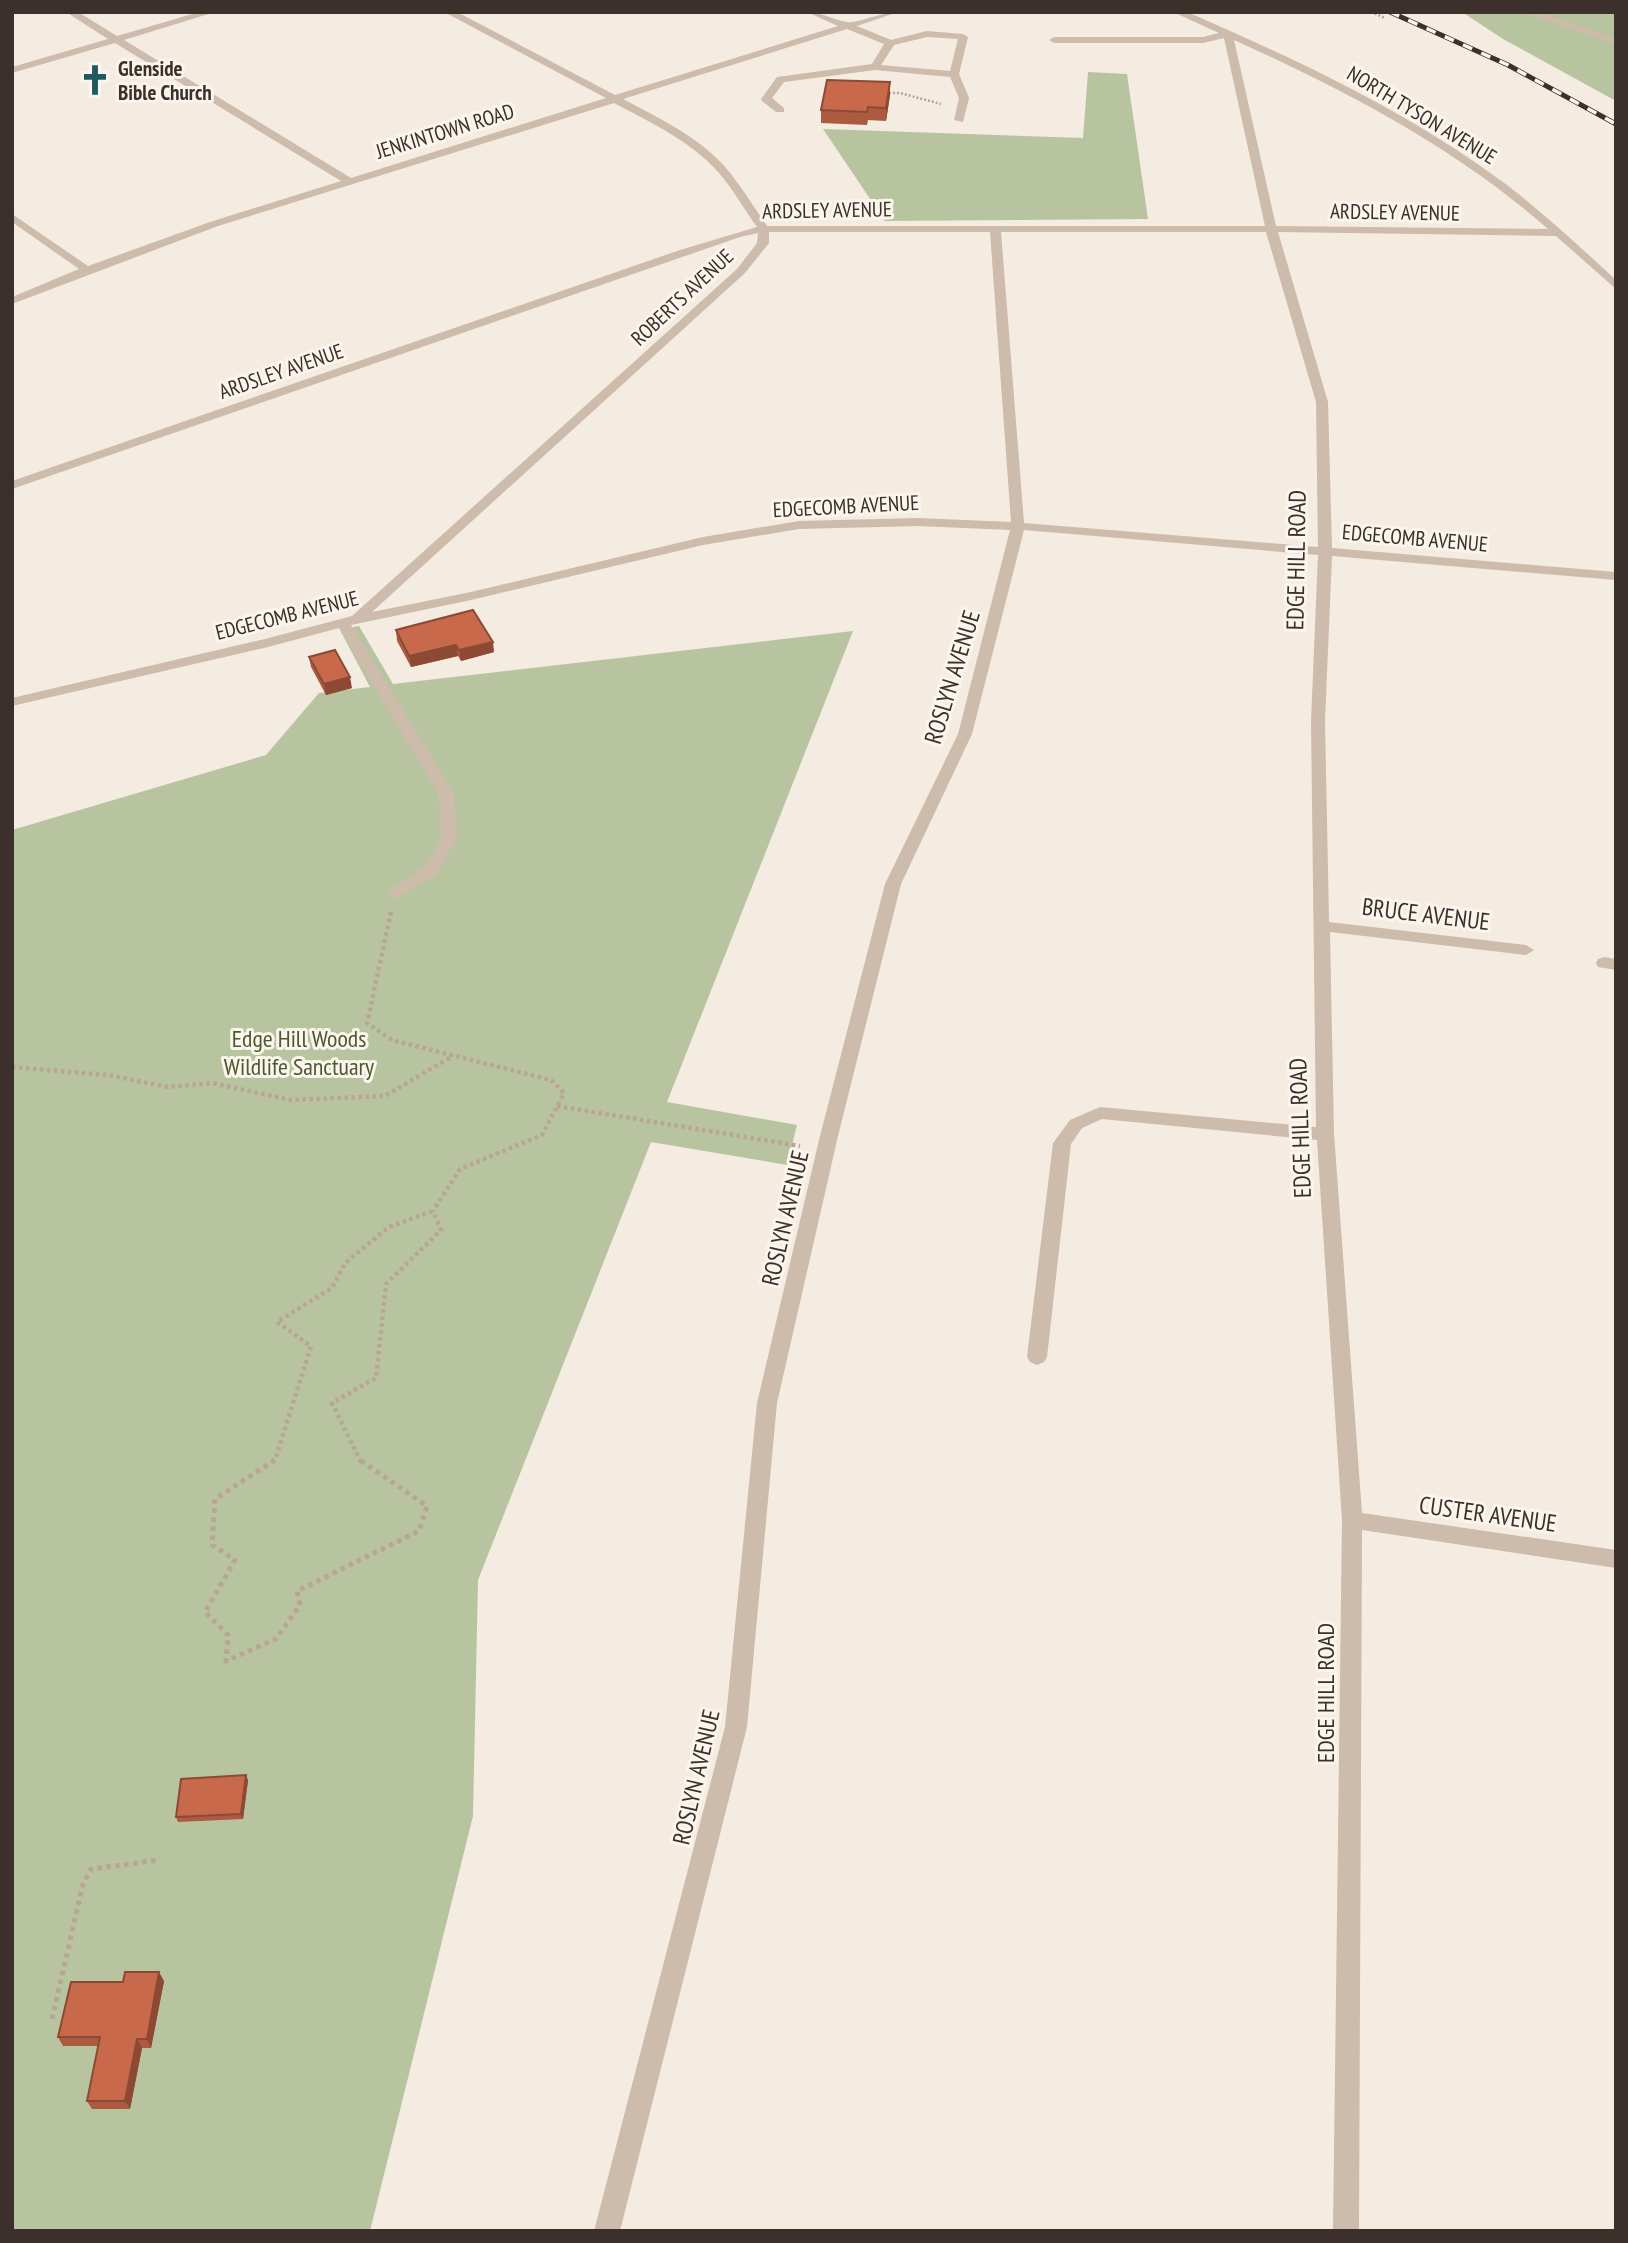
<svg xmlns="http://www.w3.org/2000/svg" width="1628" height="2243" font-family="'PT Sans Narrow',sans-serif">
  <rect width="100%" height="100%" fill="#f4ebe1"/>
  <g fill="#b8c4a0">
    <polygon points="1462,12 1616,12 1616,101 1503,39"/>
    <polygon points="1088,72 1127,74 1148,219 885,221 823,129 1083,138"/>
    <polygon points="359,626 393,684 853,631 667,1102 797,1125 787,1165 651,1142 478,1580 473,1816 370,2231 12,2231 12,830 266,755 319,693 370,687 340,630"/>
  </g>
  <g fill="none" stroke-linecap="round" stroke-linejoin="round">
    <g stroke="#b9a596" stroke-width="2.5" stroke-dasharray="2 2" stroke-linecap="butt">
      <polyline points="1371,12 1385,18"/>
      <polyline points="885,93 900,93 941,104"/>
    </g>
    <g stroke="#b9a596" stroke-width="4.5" stroke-dasharray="3.5 3.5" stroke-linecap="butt">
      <polyline points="391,912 367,1023 392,1040 551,1080 564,1093 542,1135 460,1169 433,1211"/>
      <polyline points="12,1067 108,1075 168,1087 212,1083 291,1100 385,1096 451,1057"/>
      <polyline points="557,1106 800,1146"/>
      <polyline points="272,1462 275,1460 311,1346 277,1322 332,1288 345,1263 389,1227 433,1211"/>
      <polyline points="361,1462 332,1403 376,1378 386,1284 441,1230 433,1211"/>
    </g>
    <g stroke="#b9a596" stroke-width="5" stroke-dasharray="4.5 4.5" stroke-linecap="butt">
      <polyline points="275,1460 215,1499 212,1545 235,1560 205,1612 228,1635 226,1661 276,1639 300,1605 297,1591 419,1531 427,1506 360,1460"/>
      <polyline points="52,2019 83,1884 91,1869 160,1860"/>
    </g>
    <g fill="#cdbbac" fill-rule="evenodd">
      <path d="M66,12H78L117,36L199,12H215L124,40L351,178L606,98L444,12H457L615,95L838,26L807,12C823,12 832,20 847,22C857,24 882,12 898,12L857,26L891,40L927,31L963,34L968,37L959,74L969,98L963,122L954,120L959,98L950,77L875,70L784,82L772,98L784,108V112H776L762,101L761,99L777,77L872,64L884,44L847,29L623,99C659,118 699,137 726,168C741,186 754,207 767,226H1265L1224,38L1203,43H1054L1049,40L1054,37H1203L1219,33L1173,12H1187C1298,60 1409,112 1507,185C1545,214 1580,247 1616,280V289L1556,236L1278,232L1328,402L1332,548L1616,572V580L1332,556L1325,721L1329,922L1526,945L1534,950L1526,955L1330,932L1334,1134L1362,1513L1616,1550V1568L1362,1530L1359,2231H1333L1342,1520L1317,1140L1102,1119L1082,1128L1071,1144L1047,1357L1044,1362L1037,1365L1030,1362L1027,1357L1053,1143L1070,1120L1100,1107L1316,1127L1311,721L1318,555L1024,530L972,734L901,884L838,1136L777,1403L747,1727L620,2231H594L725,1727L757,1403L820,1136L885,884L958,734L1010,530L918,526L799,529L703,545L471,600L351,625L454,793L457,838L437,874L396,899L388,894L390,890L425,867L441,838L438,793L339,628L268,647L12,706V698L265,639L352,616L737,269L757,243L758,233L740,237L12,489V481L680,250L757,227C744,209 733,189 719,173C691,141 650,122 614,103L218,226L12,304V297L79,269L12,222V214L88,266L210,222L341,181L115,43L12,73V67L108,39ZM927,37L958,39L950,71L881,65L894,45ZM1234,40C1345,90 1456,148 1548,229L1276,226ZM769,232H990L1011,522L918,518L799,521L703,537L471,592L372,612L745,273L769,243ZM1001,232H1266L1316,402L1318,547L1024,523Z"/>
      <polygon points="1522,12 1537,12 1616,38 1616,44"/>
      <polygon points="1604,957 1616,959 1616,970 1598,967 1596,963 1598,959"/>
    </g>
    <defs>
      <polyline id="rail" points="1390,12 1508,65 1616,124"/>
    </defs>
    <use href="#rail" stroke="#3b302b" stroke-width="5"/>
    <use href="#rail" stroke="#fbf5ee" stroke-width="3.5" stroke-dasharray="10" stroke-linecap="butt"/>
  </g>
  <g fill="#ac5a40">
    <polygon points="890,82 890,95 886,121 868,120 867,125 821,123 821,110"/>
    <polygon points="396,630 494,652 461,661 458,656 411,667 397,641"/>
    <polygon points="309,657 352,688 326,695 311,667"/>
    <polygon points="248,1780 243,1819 178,1822 176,1817"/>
    <polygon points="164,1981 151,2048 142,2048 130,2109 92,2109 87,2101 99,2046 63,2046 58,2037 123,1982"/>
  </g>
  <g fill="#8c4a34">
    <polygon points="890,82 890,95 886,121 886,108"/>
    <polygon points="493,642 494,652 461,661 459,650"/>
    <polygon points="456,645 458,656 411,667 409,656"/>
    <polygon points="350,677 352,688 326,695 324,684"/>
    <polygon points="246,1775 248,1780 243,1819 241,1814"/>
    <polygon points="159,1972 164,1981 151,2048 147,2039"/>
    <polygon points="137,2039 142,2048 130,2109 125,2101"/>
  </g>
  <g fill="#c8694b" stroke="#8c4a34" stroke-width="2">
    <polygon points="827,80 890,82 886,108 868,107 867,112 821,110"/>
    <polygon points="473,610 493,642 459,650 456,645 409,656 396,630"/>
    <polygon points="335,650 350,677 324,684 309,657"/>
    <polygon points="246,1775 241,1814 176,1817 181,1779"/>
    <polygon points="125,1972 159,1972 147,2039 137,2039 125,2101 87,2101 100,2037 58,2037 71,1982 123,1982"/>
  </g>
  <defs>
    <symbol id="church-bare" viewBox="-9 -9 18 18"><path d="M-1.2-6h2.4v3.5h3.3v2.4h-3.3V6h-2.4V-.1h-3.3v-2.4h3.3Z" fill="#1f5a5e" stroke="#fbf5ee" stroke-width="2.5" paint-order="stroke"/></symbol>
  </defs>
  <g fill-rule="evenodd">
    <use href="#church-bare" x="73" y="58" width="44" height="44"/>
  </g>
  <g text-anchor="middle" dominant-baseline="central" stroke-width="6" stroke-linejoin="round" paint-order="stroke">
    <g font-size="21" font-weight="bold" fill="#3b302b" stroke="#fbf5ee" text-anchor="start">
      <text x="118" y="68">Glenside<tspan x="118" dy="24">Bible Church</tspan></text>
    </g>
    <g font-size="21" fill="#3b302b" stroke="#fbf5ee">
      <text transform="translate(1422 115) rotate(31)">NORTH TYSON AVENUE</text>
      <text transform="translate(445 131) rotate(-17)">JENKINTOWN ROAD</text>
      <text transform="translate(827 210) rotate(-1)">ARDSLEY AVENUE</text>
      <text transform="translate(1395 212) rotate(1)">ARDSLEY AVENUE</text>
      <text transform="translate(682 297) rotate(-43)">ROBERTS AVENUE</text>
      <text transform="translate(281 371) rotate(-19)">ARDSLEY AVENUE</text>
      <text transform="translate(846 506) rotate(-3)">EDGECOMB AVENUE</text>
      <text transform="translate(1415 538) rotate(5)">EDGECOMB AVENUE</text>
      <text transform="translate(287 615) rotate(-14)">EDGECOMB AVENUE</text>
    </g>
    <g font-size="24" fill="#3b302b" stroke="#fbf5ee">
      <text transform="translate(1296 560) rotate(-89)">EDGE HILL ROAD</text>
      <text transform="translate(952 677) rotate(-73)">ROSLYN AVENUE</text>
      <text transform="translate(1426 914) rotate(7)">BRUCE AVENUE</text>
      <text transform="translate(1300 1128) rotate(-92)">EDGE HILL ROAD</text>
      <text transform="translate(785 1218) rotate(-77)">ROSLYN AVENUE</text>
      <text transform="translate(1488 1514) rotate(8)">CUSTER AVENUE</text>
      <text transform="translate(1325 1693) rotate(-90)">EDGE HILL ROAD</text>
      <text transform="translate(696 1777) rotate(-77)">ROSLYN AVENUE</text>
    </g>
    <g font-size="24" fill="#4a5a2e" stroke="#fbf5ee">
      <text x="299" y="1038">Edge Hill Woods<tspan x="299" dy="28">Wildlife Sanctuary</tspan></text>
    </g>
  </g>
  <rect width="1628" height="2243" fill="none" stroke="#3b302b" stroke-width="28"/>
</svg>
